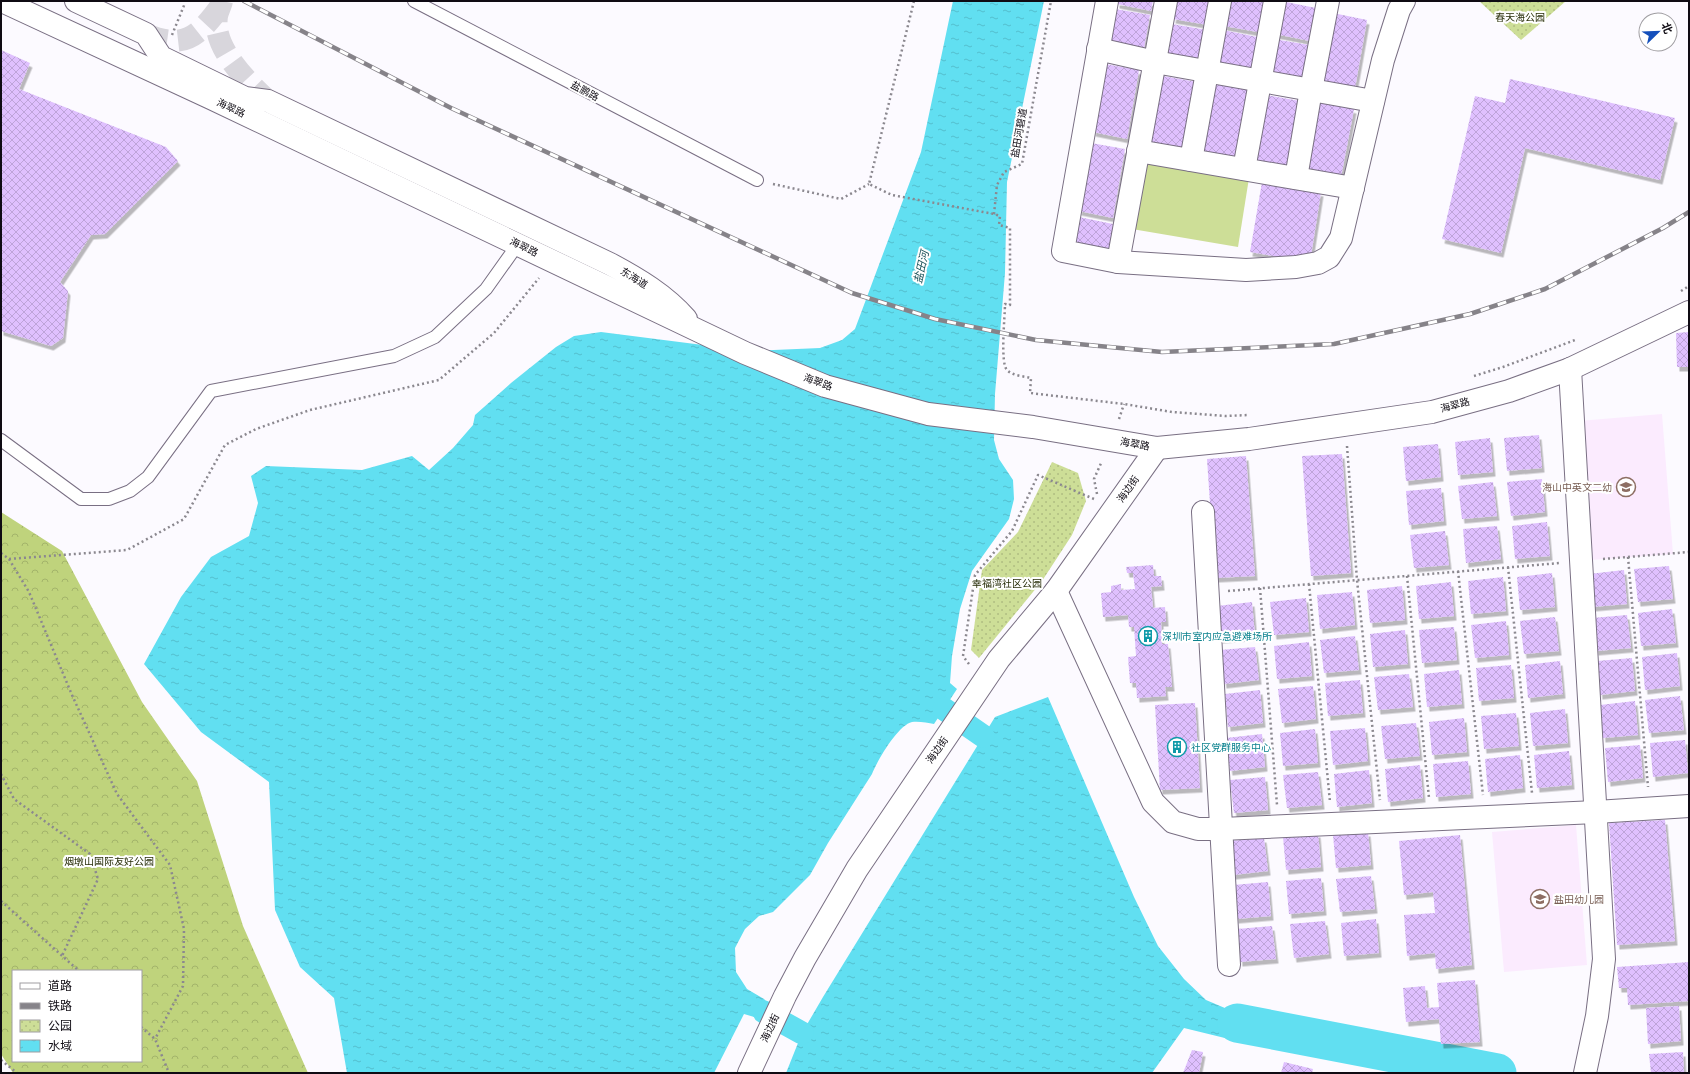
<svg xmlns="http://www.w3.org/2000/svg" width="1690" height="1074" font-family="'Titillium Web','Noto Sans SC',sans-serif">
  <defs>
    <pattern id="forest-crowns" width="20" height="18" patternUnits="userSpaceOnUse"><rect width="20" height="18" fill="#bfd37c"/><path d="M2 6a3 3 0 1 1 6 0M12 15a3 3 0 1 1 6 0" fill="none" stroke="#a3b46a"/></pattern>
    <pattern id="park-dots" width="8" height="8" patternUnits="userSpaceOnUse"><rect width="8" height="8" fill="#cdde97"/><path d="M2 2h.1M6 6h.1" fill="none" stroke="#afbd81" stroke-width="1.8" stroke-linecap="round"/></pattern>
    <pattern id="water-ripples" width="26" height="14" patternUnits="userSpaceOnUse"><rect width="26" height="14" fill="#61dff1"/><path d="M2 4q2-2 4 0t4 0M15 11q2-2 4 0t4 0" fill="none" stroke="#53bece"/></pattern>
    <pattern id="building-cross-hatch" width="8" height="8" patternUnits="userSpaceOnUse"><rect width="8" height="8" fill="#dfc0fe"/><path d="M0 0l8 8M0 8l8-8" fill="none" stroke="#bea4d9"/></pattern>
    <filter id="shadow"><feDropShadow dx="2.5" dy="4.5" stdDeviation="0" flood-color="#0004"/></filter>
  </defs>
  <rect width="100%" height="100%" fill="#fcfaff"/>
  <g fill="#fbebfe">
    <polygon points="1662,414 1673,554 1590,560 1579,421"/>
    <polygon points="1576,825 1587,965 1504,972 1492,832"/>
  </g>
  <path fill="url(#forest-crowns)" fill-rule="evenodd" d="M1,512L62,551L142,702L197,781L243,926L308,1073H13L1,1054ZM13,971H141V1061H13Z"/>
  <g fill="url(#park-dots)">
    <polygon points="1479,1 1566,1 1521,40"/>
    <polygon points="1052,462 1078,473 1086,501 1072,535 1042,581 979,658 971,650 982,570 1018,532"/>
  </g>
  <polygon fill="#cdde97" points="1144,160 1249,178 1238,247 1132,229"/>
  <g fill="url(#water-ripples)">
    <path d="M953,1H1044L1007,182L1005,273L995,394L994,440L999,459L1013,480L1014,499L1009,519L972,571L960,609L952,656L950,683L957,689L934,724C928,723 919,721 912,722C898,725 877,761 872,774L828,843L810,875L773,912L759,916L745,929L735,948L736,972L747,989L764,999L768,1003L761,1019L744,1014L714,1073H347L334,998L300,967L275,910L269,782L201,732L144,664L181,597L211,557L249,536L258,503L251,476L266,466L362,470L412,456L429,470L453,448L473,425L475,415L511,383L556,347L574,336L601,332L750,351L820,348L842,340L855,329L921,152Z"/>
    <polygon points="1048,697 1134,897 1158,946 1184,979 1206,1000 1239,1014 1233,1040 1184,1028 1152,1073 786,1073 802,1033 823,997 995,717"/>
  </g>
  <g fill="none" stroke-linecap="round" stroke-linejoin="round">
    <g stroke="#61dff1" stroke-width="23">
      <polyline points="944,709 983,736"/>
      <polyline points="764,1012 802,1033"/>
    </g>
    <polyline stroke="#61dff1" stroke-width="39" points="1237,1023 1497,1073"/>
  </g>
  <g fill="url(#building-cross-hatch)" filter="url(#shadow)">
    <polygon points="1117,1 1153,1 1151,11 1117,4"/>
    <polygon points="1176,1 1212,1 1208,25 1173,19"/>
    <polygon points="1228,1 1264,1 1258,32 1224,26"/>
    <polygon points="1281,1 1316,8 1310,41 1275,34"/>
    <polygon points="1115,9 1150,15 1144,48 1109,42"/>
    <polygon points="1333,13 1367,20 1355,88 1321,82"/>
    <polygon points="1172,24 1207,30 1201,63 1166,56"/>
    <polygon points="1223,30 1257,37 1251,70 1216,63"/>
    <polygon points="1274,39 1309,45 1303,78 1268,72"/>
    <polygon points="1,50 30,63 19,89 166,147 178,161 105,234 91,235 60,282 68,291 63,338 51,346 1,331"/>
    <polygon points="1105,64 1139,70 1127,139 1093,132"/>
    <polygon points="1163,76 1197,82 1185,151 1150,145"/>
    <polygon points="1510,79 1675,118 1660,180 1525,148 1501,253 1442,239 1475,96 1505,103"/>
    <polygon points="1216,83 1250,90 1238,159 1203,152"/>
    <polygon points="1266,95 1300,101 1288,170 1254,163"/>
    <polygon points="1319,102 1354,109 1341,177 1307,171"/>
    <polygon points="1091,143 1125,149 1113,218 1079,211"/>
    <polygon points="1262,182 1321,192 1310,262 1250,252"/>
    <polygon points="1079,217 1113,224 1108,257 1073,250"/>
    <polygon points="1689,332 1689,367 1677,367 1676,333"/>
    <polygon points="1539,435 1542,468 1507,471 1504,438"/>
    <polygon points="1490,438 1493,472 1458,475 1455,442"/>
    <polygon points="1438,444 1441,477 1406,481 1403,447"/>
    <polygon points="1342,454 1351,573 1311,576 1302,456"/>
    <polygon points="1246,456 1255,576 1215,578 1207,459"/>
    <polygon points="1542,479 1545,512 1511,516 1507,482"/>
    <polygon points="1493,482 1497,516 1462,519 1458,486"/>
    <polygon points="1441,488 1444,521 1409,525 1406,491"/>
    <polygon points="1547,522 1550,556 1515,559 1512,526"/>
    <polygon points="1497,526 1501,559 1466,563 1463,529"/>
    <polygon points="1445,531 1449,565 1414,568 1410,535"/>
    <polygon points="1153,565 1154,576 1161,576 1162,586 1151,587 1153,608 1165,607 1166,622 1161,622 1162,644 1168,644 1172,687 1165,687 1166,696 1137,698 1136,683 1130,683 1128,657 1136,656 1134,627 1129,627 1128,615 1103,617 1101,593 1111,592 1111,586 1121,584 1121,590 1135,589 1133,573 1127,573 1126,567"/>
    <polygon points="1669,566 1673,599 1638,602 1634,569"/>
    <polygon points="1624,570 1627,604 1592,607 1589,574"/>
    <polygon points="1552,573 1555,607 1520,610 1517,577"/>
    <polygon points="1503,577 1506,611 1471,614 1468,581"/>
    <polygon points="1451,582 1454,616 1419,619 1416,586"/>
    <polygon points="1402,586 1405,620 1370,623 1367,590"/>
    <polygon points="1352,592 1355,625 1320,629 1317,595"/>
    <polygon points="1306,598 1309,632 1274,635 1270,602"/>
    <polygon points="1252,602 1255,636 1220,639 1217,606"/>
    <polygon points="1672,609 1676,643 1641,646 1638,613"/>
    <polygon points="1627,615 1631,648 1596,651 1592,618"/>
    <polygon points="1555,617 1559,651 1524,654 1520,621"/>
    <polygon points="1506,621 1509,655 1475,658 1471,625"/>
    <polygon points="1454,627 1457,660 1422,663 1419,630"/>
    <polygon points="1405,630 1408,664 1373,667 1370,634"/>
    <polygon points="1355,636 1359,670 1324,673 1320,640"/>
    <polygon points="1309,642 1312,676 1277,679 1274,646"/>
    <polygon points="1255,647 1259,680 1224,684 1220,650"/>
    <polygon points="1677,653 1680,686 1645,690 1642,657"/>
    <polygon points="1632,658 1635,691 1600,695 1597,661"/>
    <polygon points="1560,661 1563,694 1528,698 1525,665"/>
    <polygon points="1511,665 1514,698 1479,701 1476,668"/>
    <polygon points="1459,670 1462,704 1427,707 1424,674"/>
    <polygon points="1409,674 1413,707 1378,710 1374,677"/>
    <polygon points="1360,680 1363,713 1328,716 1325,683"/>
    <polygon points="1313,686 1316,719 1282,723 1278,689"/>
    <polygon points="1260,690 1263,723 1228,727 1225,694"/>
    <polygon points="1680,696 1684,730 1649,733 1645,700"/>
    <polygon points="1635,701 1638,735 1603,738 1600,705"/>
    <polygon points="1195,703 1200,788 1160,790 1155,705"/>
    <polygon points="1565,709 1568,743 1533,746 1530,713"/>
    <polygon points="1516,713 1519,746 1484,749 1481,716"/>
    <polygon points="1464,718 1467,752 1432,755 1429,722"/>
    <polygon points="1416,723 1420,756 1385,759 1381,726"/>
    <polygon points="1365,728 1368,761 1333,765 1330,731"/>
    <polygon points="1315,729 1318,763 1283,766 1280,733"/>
    <polygon points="1262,734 1265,767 1230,771 1226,738"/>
    <polygon points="1685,740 1688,773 1653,777 1650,743"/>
    <polygon points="1640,745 1643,778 1608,782 1605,748"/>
    <polygon points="1569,751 1572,785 1537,788 1534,755"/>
    <polygon points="1520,755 1523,788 1488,792 1485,759"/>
    <polygon points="1468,761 1471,794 1436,797 1433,764"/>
    <polygon points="1420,765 1423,798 1388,802 1385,769"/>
    <polygon points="1369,770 1372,803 1337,807 1334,774"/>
    <polygon points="1318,772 1322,805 1287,808 1283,775"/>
    <polygon points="1265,777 1268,810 1234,813 1230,780"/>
    <polygon points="1665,820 1675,941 1617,945 1609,823"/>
    <polygon points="1368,832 1371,865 1336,868 1333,835"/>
    <polygon points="1318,833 1321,867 1286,870 1283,837"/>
    <polygon points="1460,835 1472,965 1436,969 1435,953 1407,956 1404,915 1435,913 1433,892 1404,895 1399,841"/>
    <polygon points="1264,838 1268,871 1233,875 1229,841"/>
    <polygon points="1371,876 1375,909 1340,912 1336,879"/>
    <polygon points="1321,878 1324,911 1289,914 1286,881"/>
    <polygon points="1268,882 1271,916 1236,919 1233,885"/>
    <polygon points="1376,919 1379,953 1344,956 1341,923"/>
    <polygon points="1325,921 1329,954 1294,958 1290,924"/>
    <polygon points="1272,926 1276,959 1240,962 1237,929"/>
    <polygon points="1689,962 1689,1001 1628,1005 1627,988 1619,988 1617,967"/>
    <polygon points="1475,980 1480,1042 1441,1044 1439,1019 1406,1022 1403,988 1425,986 1427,1008 1439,1007 1437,983"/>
    <polygon points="1679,1006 1681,1041 1648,1044 1646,1008"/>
    <polygon points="1192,1050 1203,1052 1199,1073 1183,1073"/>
    <polygon points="1683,1052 1684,1073 1651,1073 1649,1054"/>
    <polygon points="1284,1062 1313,1069 1312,1073 1281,1073"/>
  </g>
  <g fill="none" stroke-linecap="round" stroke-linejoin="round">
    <g stroke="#d8d6dc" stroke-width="22" stroke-dasharray="22 11" stroke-linecap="butt">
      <path d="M222,1C221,6 218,11 217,16C212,48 247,81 268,101"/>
      <path d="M146,34C183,50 198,37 220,7"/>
    </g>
    <defs>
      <g id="service">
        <polyline points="414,1 757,180"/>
        <polyline points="1,440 81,499 109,499 130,491 148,477 211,391 394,356 435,337 486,289 518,244"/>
      </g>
      <g id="minor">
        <polyline points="1107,1 1063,251 1118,262 1246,270 1296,267 1318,263 1329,257 1341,238 1383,60 1399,10 1404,1"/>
        <polyline points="1098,49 1155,62 1373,101"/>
        <polyline points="1138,151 1353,188"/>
        <polyline points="1191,160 1220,1"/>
        <polyline points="1244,169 1275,1"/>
        <polyline points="1296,178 1311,90 1328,1"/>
        <polyline points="1118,262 1166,1"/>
        <polyline points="1570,369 1604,959 1597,1016 1585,1073"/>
        <polyline points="1203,512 1229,965"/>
        <polyline points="1056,591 1153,802 1173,822 1198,829 1222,829 1596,812 1689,806"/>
        <polyline points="749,1073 785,996 805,958 857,869 999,659 1056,591 1157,448"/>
      </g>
      <g id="tertiary">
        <polyline points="2,1 211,98 745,353 825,386 928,414 1033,427 1157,448 1249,439 1432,412 1509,391 1570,369 1689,312"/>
        <path d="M76,1L146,34L161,57L245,98L268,101L610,264C638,279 665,295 686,319"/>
      </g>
    </defs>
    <use href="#service" stroke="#796f83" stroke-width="14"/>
    <use href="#minor" stroke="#796f83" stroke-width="24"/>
    <use href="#tertiary" stroke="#796f83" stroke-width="24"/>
    <g stroke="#8b888f" stroke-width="2.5" stroke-dasharray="2 3" stroke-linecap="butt">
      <path d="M914,1L869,184L892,195L994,214L1000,216L999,225L1010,228V305L1005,304C1005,316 1000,363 1007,370C1013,376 1023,376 1031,378L1030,393L1124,404L1172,412L1226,416L1249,415"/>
      <polyline points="172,35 185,3"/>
      <polyline points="773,184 841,199 869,184"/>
      <polyline points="994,214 997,185 1004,172 1022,164 1051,1"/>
      <polyline points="1681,291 1689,286"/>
      <polyline points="1474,376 1503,367 1575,340"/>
      <polyline points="1119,419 1124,404"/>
      <polyline points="1347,446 1357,580 1380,800"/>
      <polyline points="1097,494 1094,479 1102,461"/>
      <polyline points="1,553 9,559 127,550 184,519 225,445 256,429 310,410 439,380 494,333 539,278"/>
      <polyline points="1628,557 1648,787"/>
      <polyline points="9,559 29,592 72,695 117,794 170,865 184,929 183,986 155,1039"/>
      <polyline points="1603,559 1689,552"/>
      <polyline points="1508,567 1532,793"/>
      <polyline points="1458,571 1483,795"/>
      <polyline points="1407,576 1429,798"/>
      <polyline points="1309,584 1330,802"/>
      <polyline points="1260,588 1277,805"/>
      <polyline points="1228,591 1560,563"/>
      <polyline points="969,664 963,656 975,575 1012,531 1038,475 1094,499"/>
      <polyline points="1,774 14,799 90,854 98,879 62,956"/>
      <polyline points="1,901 79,971"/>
      <polyline points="141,1027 155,1039 169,1073"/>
      <polyline points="1,1060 17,1073"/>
    </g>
    <use href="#service" stroke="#fff" stroke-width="12"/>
    <use href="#minor" stroke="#fff" stroke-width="22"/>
    <use href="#tertiary" stroke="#fff" stroke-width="22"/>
    <defs>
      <polyline id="rail" points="244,1 451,108 852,293 935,319 1036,340 1162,352 1334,344 1470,314 1545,289 1663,228 1689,212"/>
    </defs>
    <use href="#rail" stroke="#868389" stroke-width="4.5"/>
    <use href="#rail" stroke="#fff" stroke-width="3" stroke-dasharray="9" stroke-linecap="butt"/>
  </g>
  <defs>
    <symbol id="school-ring" viewBox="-11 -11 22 22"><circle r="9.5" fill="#fff" stroke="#8d6e63" stroke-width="1.5"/><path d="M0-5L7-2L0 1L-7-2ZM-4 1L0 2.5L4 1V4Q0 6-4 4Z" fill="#8d6e63"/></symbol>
    <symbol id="building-ring" viewBox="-11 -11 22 22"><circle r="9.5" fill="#fff" stroke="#0f9aa8" stroke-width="1.5"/><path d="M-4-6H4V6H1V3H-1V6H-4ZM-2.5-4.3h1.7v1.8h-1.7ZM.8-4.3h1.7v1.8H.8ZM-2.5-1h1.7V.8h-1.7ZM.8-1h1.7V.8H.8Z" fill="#0f9aa8"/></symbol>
  </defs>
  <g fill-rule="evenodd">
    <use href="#school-ring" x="1615" y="476" width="22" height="22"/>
    <use href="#building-ring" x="1137" y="625" width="22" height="22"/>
    <use href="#building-ring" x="1166" y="736" width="22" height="22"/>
    <use href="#school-ring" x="1529" y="888" width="22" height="22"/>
  </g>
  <g text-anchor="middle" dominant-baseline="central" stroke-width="4" stroke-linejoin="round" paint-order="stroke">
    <g font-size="10" fill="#272d08" stroke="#fff">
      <text x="1520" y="17">春天海公园</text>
      <text x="1007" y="583">幸福湾社区公园</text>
      <text x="109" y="861">烟墩山国际友好公园</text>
    </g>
    <g font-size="10" fill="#0f0b13" stroke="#fff">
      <text transform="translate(585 91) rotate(28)">盐鹏路</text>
      <text transform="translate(231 108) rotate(25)">海翠路</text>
      <text transform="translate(1019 133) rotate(-80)">盐田河碧道</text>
      <text transform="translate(524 247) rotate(26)">海翠路</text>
      <text transform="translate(634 278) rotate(32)">东海道</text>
      <text transform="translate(818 382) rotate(20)">海翠路</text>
      <text transform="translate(1455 405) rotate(-15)">海翠路</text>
      <text transform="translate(1135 444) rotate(10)">海翠路</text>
      <text transform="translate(1128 489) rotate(-55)">海边街</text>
      <text transform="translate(937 750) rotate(-55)">海边街</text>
      <text transform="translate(770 1028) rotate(-65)">海边街</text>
    </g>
    <g font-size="10" fill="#785e54" stroke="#fff" text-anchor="end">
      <text x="1612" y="487">海山中英文二幼</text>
      <text x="1554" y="899" text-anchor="start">盐田幼儿园</text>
    </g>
    <g font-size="10" fill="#0d838f" stroke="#fff" text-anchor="start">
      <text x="1162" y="636">深圳市室内应急避难场所</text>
      <text x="1191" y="747">社区党群服务中心</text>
    </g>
    <g font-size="11" font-style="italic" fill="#1b5259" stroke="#fff">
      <text transform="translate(921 267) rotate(-77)">盐田河</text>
    </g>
  </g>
  <rect width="1690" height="1074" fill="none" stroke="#0f0b13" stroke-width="4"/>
  <rect x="12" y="970" width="130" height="92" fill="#ffffff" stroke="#9f9da1"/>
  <rect x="20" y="983" width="20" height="6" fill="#ffffff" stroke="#9f9da1"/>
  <text x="48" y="990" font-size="12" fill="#0f0b13">道路</text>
  <rect x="20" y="1003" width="20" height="6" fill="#868389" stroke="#9f9da1"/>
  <text x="48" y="1010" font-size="12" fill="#0f0b13">铁路</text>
  <rect x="20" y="1020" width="20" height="12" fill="url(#park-dots)" stroke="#9f9da1"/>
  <text x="48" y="1030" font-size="12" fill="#0f0b13">公园</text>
  <rect x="20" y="1040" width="20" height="12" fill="url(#water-ripples)" stroke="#9f9da1"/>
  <text x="48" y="1050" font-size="12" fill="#0f0b13">水域</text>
  <g transform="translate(1658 32) rotate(67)"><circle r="19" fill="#ffffff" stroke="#9f9da1"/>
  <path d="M0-3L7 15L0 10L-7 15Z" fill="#144fbb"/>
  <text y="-6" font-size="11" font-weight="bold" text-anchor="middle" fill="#0f0b13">北</text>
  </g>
</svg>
